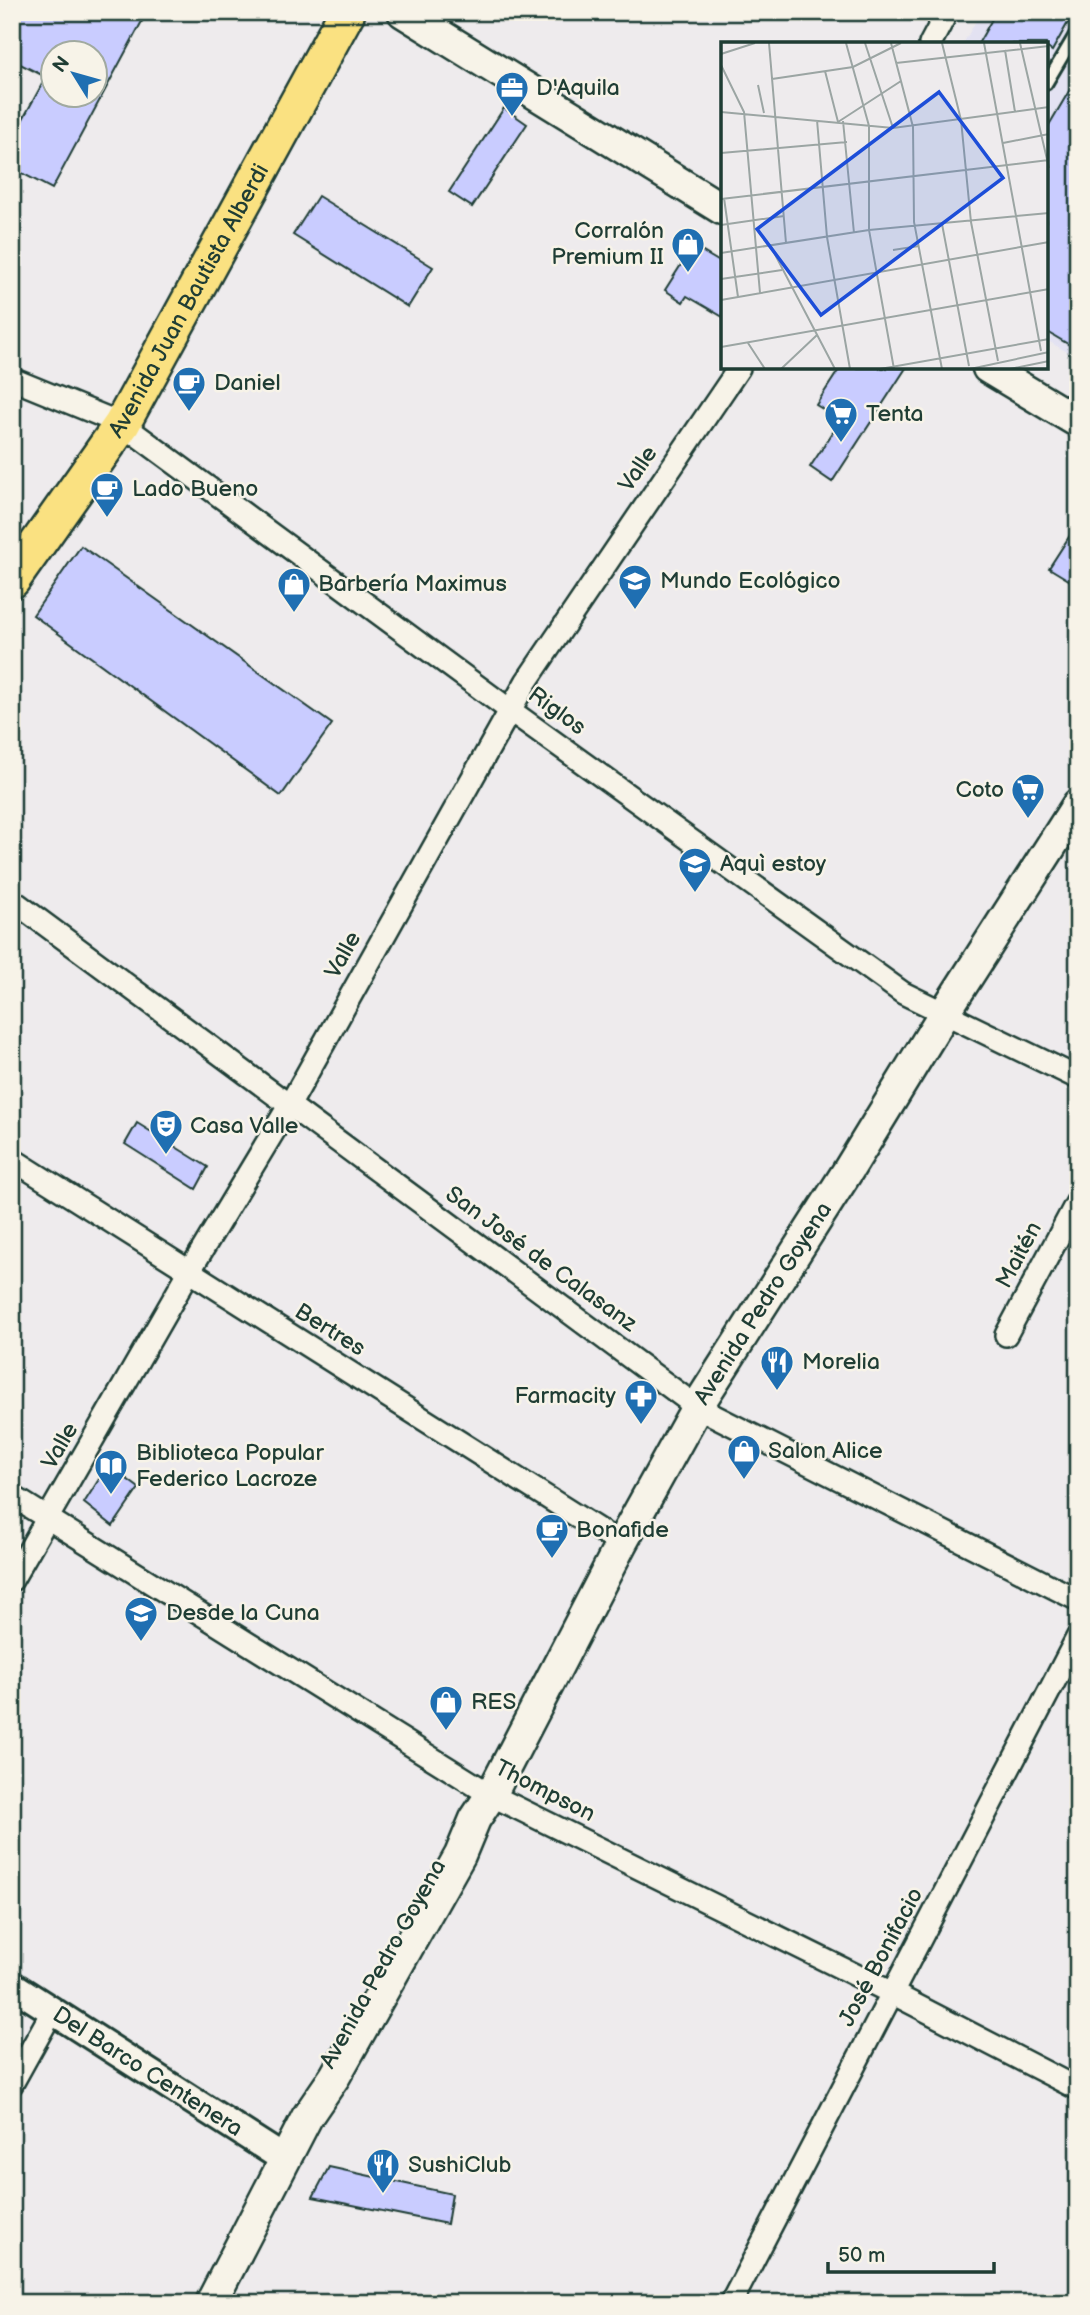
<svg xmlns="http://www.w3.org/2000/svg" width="1090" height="2315" font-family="'Balsamiq Sans',sans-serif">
  <rect width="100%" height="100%" fill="#eeebed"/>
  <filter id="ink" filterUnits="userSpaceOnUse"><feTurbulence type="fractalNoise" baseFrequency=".0143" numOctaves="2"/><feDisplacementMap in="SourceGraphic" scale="14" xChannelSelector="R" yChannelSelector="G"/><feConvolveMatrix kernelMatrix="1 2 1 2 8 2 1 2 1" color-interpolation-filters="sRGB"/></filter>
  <g filter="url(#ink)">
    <polygon fill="#e3e2f2" points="981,12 1078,12 1078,358 1046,340 1046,44 963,44"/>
    <g fill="#c9ccff" stroke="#1f3d34" stroke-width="2" fill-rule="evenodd">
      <path d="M12,12H147L52,189L12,168V139L46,77L12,60ZM52,52H94V94H52Z"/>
      <polygon points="996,12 1074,12 1052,51 1046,47 1046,44 978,44"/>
      <polygon points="1078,76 1078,350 1046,331 1046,130"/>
      <polygon points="504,108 527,124 472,207 449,192"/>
      <polygon points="318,196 433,267 408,307 293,235"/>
      <polygon points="693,246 723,264 723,317 687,296 683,302 665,290"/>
      <polygon points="840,368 906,368 832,482 810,467 841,420 816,405"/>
      <polygon points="1078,523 1078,573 1072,582 1049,568"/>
      <polygon points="81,546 332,724 281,796 33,615"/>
      <polygon points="137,1123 208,1167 196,1189 125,1144"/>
      <polygon points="108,1465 139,1488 113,1526 84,1503"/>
      <polygon points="329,2167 452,2194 447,2224 313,2197"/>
    </g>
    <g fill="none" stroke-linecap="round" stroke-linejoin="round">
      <defs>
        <polyline id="service" points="1046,84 1078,30"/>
        <g id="minor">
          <polyline points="930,44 947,12"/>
          <polyline points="12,379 122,424 511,711 903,993 1078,1078"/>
          <polyline points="12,900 697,1407 1078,1600"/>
          <polyline points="12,1159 621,1544"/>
          <polyline points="1006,1335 1078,1200"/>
          <polyline points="12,1496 491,1795 892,1993 1078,2089"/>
          <polyline points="12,1580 189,1272 289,1106 526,682 739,368"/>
          <polyline points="12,2084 53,2010"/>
          <polyline points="731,2303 1078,1636"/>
        </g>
        <g id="tertiary">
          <path id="s1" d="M12,1985L284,2159"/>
        </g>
        <g id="secondary">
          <polyline points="403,12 722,209"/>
          <polyline points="988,368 1078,422"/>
          <path id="s2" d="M211,2303L307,2117L335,2076L460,1855L475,1819L491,1795L621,1544L697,1407L849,1169L945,1012L1078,804"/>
        </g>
        <g id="primary">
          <path id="s3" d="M12,580L122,424L347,12"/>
        </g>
      </defs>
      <use href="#service" stroke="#1f3d34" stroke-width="16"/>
      <use href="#minor" stroke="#1f3d34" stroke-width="26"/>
      <use href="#tertiary" stroke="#1f3d34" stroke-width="32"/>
      <use href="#secondary" stroke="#1f3d34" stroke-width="35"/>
      <use href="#primary" stroke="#1f3d34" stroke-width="40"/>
      <use href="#service" stroke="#f7f3e8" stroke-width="10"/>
      <use href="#minor" stroke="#f7f3e8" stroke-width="21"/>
      <use href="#tertiary" stroke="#f7f3e8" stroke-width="26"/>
      <use href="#secondary" stroke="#f7f3e8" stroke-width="30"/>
      <use href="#primary" stroke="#fae181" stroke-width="35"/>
    </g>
  </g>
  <defs>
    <symbol id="office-pin" viewBox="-11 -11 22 30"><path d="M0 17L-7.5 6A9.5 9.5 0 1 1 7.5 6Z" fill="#1f6fb2" stroke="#f7f3e8"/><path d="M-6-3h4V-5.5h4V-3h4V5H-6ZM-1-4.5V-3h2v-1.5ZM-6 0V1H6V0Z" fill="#fff"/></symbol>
    <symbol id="shop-pin" viewBox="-11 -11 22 30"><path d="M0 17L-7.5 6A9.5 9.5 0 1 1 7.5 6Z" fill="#1f6fb2" stroke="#f7f3e8"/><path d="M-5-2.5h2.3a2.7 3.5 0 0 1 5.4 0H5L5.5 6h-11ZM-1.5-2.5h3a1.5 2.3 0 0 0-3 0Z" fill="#fff"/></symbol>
    <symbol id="cafe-pin" viewBox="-11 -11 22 30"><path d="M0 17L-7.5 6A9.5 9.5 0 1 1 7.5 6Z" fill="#1f6fb2" stroke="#f7f3e8"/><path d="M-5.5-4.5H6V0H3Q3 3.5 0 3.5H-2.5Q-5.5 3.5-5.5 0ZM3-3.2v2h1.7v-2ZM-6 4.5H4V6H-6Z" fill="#fff"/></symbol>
    <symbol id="supermarket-pin" viewBox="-11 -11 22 30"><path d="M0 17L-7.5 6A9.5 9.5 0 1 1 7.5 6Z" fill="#1f6fb2" stroke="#f7f3e8"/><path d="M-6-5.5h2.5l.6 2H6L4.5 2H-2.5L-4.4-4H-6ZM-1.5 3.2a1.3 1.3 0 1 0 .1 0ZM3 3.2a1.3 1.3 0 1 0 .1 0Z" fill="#fff"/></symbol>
    <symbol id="school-pin" viewBox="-11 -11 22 30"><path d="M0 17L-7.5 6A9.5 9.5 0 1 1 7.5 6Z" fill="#1f6fb2" stroke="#f7f3e8"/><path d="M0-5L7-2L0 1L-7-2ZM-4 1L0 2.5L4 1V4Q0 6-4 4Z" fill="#fff"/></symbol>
    <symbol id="theatre-pin" viewBox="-11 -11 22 30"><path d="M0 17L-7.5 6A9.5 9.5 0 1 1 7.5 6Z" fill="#1f6fb2" stroke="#f7f3e8"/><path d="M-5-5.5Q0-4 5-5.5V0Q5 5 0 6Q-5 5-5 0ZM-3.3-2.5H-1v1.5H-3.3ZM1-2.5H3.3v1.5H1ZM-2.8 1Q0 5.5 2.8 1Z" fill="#fff"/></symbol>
    <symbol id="restaurant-pin" viewBox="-11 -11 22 30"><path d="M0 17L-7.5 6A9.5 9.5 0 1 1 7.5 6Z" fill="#1f6fb2" stroke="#f7f3e8"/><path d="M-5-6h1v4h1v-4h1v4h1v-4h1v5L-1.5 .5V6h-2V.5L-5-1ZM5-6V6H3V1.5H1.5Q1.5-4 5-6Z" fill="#fff"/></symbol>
    <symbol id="pharmacy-pin" viewBox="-11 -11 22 30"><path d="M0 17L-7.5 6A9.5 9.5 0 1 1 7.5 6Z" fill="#1f6fb2" stroke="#f7f3e8"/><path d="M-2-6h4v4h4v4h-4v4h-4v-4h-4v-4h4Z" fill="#fff"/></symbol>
    <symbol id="library-pin" viewBox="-11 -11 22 30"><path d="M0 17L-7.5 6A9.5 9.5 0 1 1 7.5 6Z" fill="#1f6fb2" stroke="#f7f3e8"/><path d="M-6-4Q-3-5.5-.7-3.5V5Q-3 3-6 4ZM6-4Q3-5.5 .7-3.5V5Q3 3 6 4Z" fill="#fff"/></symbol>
  </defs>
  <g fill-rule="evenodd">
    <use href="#office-pin" x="493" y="69" width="38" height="52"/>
    <use href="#shop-pin" x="669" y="225" width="38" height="52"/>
    <use href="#cafe-pin" x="170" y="364" width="38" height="52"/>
    <use href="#supermarket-pin" x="822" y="395" width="38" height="52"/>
    <use href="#cafe-pin" x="88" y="470" width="38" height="52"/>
    <use href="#school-pin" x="616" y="562" width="38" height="52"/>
    <use href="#shop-pin" x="275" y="565" width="38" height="52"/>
    <use href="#supermarket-pin" x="1009" y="771" width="38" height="52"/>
    <use href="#school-pin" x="676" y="845" width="38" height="52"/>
    <use href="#theatre-pin" x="147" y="1107" width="38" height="52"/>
    <use href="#restaurant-pin" x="758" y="1343" width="38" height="52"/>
    <use href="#pharmacy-pin" x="622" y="1377" width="38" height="52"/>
    <use href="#shop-pin" x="725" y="1432" width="38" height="52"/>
    <use href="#library-pin" x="92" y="1447" width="38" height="52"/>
    <use href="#cafe-pin" x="533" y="1511" width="38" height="52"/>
    <use href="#school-pin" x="122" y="1594" width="38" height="52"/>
    <use href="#shop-pin" x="427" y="1683" width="38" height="52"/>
    <use href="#restaurant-pin" x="364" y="2146" width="38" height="52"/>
  </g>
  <g text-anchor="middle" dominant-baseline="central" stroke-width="5" stroke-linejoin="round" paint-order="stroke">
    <g font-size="23" fill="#1f3d34" stroke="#f7f3e8" text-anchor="start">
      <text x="536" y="88">D'Aquila</text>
      <text x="664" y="231" text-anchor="end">Corralón<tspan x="664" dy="26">Premium II</tspan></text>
      <text x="214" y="383">Daniel</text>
      <text x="866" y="414">Tenta</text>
      <text x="132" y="489">Lado Bueno</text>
      <text x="660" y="581">Mundo Ecológico</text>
      <text x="318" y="584">Barbería Maximus</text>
      <text x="1004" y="790" text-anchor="end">Coto</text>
      <text x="720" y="864">Aquì estoy</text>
      <text x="190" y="1126">Casa Valle</text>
      <text x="802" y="1362">Morelia</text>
      <text x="616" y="1396" text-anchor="end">Farmacity</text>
      <text x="768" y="1451">Salon Alice</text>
      <text x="136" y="1453">Biblioteca Popular<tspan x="136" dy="26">Federico Lacroze</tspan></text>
      <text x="576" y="1530">Bonafide</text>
      <text x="166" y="1613">Desde la Cuna</text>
      <text x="471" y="1702">RES</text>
      <text x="408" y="2165">SushiClub</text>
    </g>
    <g font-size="23" fill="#1f3d34" stroke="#f7f3e8">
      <text stroke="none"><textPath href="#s3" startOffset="331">Avenida Juan Bautista Alberdi</textPath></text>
      <text transform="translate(638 469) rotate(-56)">Valle</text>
      <text transform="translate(557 711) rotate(36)">Riglos</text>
      <text transform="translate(343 955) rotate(-61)">Valle</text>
      <text transform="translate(1019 1255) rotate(-62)">Maitén</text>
      <text transform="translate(541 1259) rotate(36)">San José de Calasanz</text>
      <text stroke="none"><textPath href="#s2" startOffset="1143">Avenida Pedro Goyena</textPath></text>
      <text transform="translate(330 1330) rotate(32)">Bertres</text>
      <text transform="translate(60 1446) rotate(-60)">Valle</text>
      <text transform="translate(545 1791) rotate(27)">Thompson</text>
      <text transform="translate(881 1957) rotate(-62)">José Bonifacio</text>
      <text transform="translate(383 1964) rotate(-61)">Avenida Pedro Goyena</text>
      <text stroke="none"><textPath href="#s1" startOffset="161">Del Barco Centenera</textPath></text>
    </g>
  </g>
  <g transform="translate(721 42)">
    <rect width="327" height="327" fill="#eeebed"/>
    <path fill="none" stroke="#9ba5a3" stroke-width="2" d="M48,1L65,201M125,1L148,84V188L173,327M144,1L172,86M170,1L192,85L193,180L221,327M221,1L240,78L250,180L277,319M263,1L320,309M299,1L328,126M284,8L294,70M0,12L34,1M175,21L328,4M0,23L23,70L39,251M104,29L117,80L180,39M51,37L132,25L180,1M37,43L43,71M0,70L172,86L328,65M96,78L106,195L129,327M122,79L133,191M282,101L328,92M0,111L126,100M3,156L17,255M0,157L328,118M221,182L248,324M0,183L63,174M49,203L114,327M172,208L198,204M0,211L148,188L328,171M0,237L61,228M0,258L328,200M27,301L44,327M0,305L328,247M60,327L96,293M159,327L328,297M249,327L328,310M289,327L328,319"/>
    <path fill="#1d4ed8" fill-opacity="0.15" stroke="#1d4ed8" stroke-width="3.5" d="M218,50L282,136L100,273L36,187Z"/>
    <rect width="327" height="327" fill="none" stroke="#1f3d34" stroke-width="3.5"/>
  </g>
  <rect width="1090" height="2315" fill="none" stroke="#f7f3e8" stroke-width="42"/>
  <rect x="21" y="21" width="1048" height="2273" fill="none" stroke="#1f3d34" stroke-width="2.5" filter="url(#ink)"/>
  <g transform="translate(74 74) rotate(307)"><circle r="33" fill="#f7f3e8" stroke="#a1aaa0" stroke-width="2"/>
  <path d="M0-5L12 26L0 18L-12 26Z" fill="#1f6fb2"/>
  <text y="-10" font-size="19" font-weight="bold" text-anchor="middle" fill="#1f3d34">N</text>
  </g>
  <path d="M828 2262v10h166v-10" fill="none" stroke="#1f3d34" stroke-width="3.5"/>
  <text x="838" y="2262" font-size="21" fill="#1f3d34" stroke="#f7f3e8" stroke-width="5" paint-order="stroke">50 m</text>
</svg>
